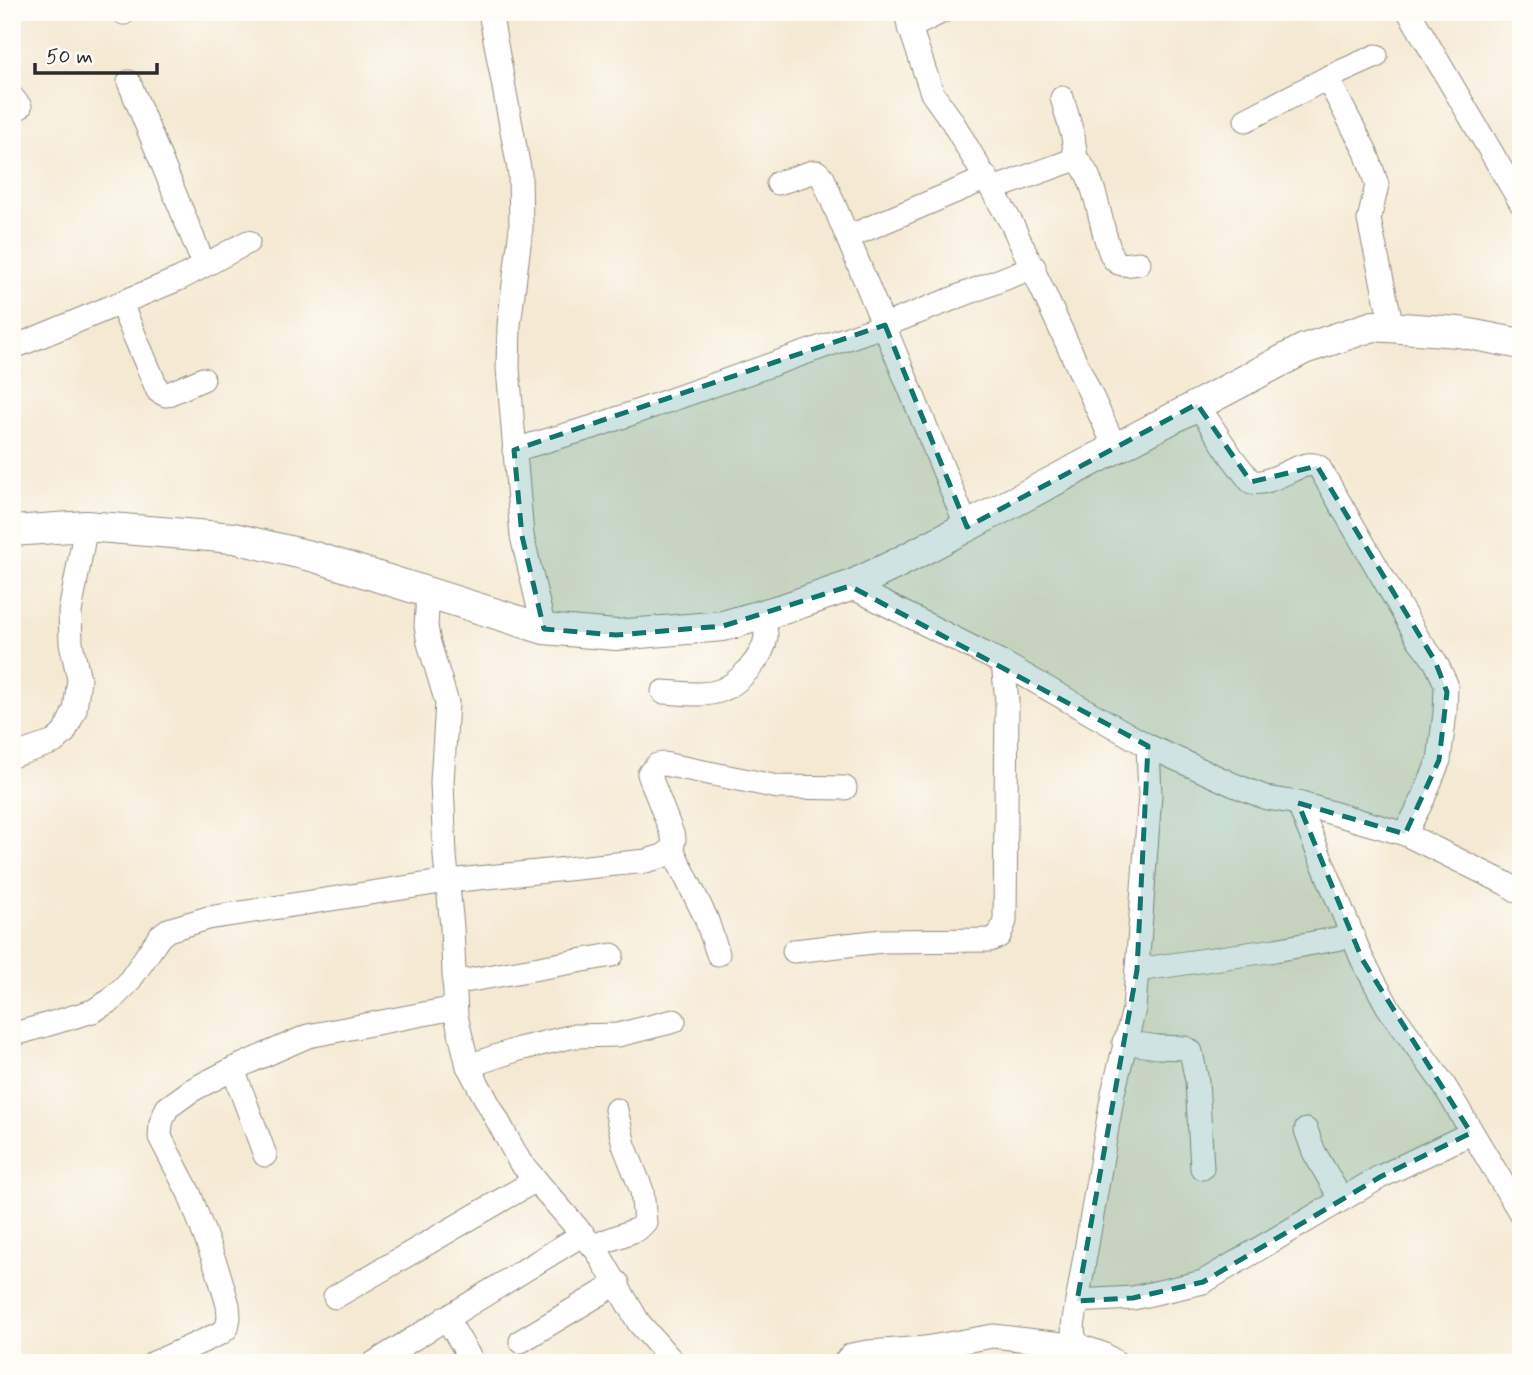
<svg xmlns="http://www.w3.org/2000/svg" width="1533" height="1375" font-family="Mynerve,sans-serif">
  <rect width="100%" height="100%" fill="#fdfcf7"/>
  <filter id="ink" filterUnits="userSpaceOnUse"><feTurbulence type="fractalNoise" baseFrequency=".0143" numOctaves="2"/><feDisplacementMap in="SourceGraphic" scale="14" xChannelSelector="R" yChannelSelector="G"/><feConvolveMatrix kernelMatrix="1 2 1 2 8 2 1 2 1" color-interpolation-filters="sRGB"/></filter>
  <filter id="wash" filterUnits="userSpaceOnUse"><feTurbulence type="fractalNoise" baseFrequency=".00686" numOctaves="4" result="noise"/><feDisplacementMap in="SourceGraphic" scale="28" xChannelSelector="R" yChannelSelector="G"/><feGaussianBlur stdDeviation="1.57" result="paint"/><feColorMatrix in="noise" values="0 0 0 0 0 0 0 0 0 0 0 0 0 0 0 0 0 1.4 0 .05"/><feComposite in="paint" operator="in"/></filter>
  <g filter="url(#wash)">
    <rect width="100%" height="100%" fill="#f4e9d2"/>
  </g>
  <g filter="url(#ink)">
    <g fill="none" stroke-linecap="round" stroke-linejoin="round">
      <defs>
        <g id="minor">
          <polyline points="124,12 124,13"/>
          <polyline points="490,12 520,174 521,228 509,325 508,368 522,536 544,629"/>
          <polyline points="905,12 932,93 952,121 1012,224 1115,447"/>
          <polyline points="1409,12 1521,203"/>
          <polyline points="909,28 941,12"/>
          <polyline points="1327,78 1366,152 1377,185 1369,220 1392,327"/>
          <polyline points="129,82 204,265"/>
          <polyline points="12,97 20,107"/>
          <polyline points="1062,98 1073,136 1076,159"/>
          <polyline points="1246,120 1327,78 1376,56"/>
          <polyline points="778,183 813,172 817,172 823,178 967,527"/>
          <path d="M993,189L1076,159C1095,175 1099,218 1107,242C1109,248 1111,258 1117,262C1123,266 1133,264 1139,263"/>
          <polyline points="848,237 987,178"/>
          <polyline points="121,304 158,391 166,395 203,379"/>
          <polyline points="12,348 181,278 248,242"/>
          <path d="M1197,404L1231,456L1251,482C1273,487 1303,456 1319,467L1419,640L1435,661L1446,684L1445,713L1439,760L1423,799L1405,834"/>
          <polyline points="514,450 593,427 885,325 1034,267"/>
          <polyline points="850,586 1003,663 1148,746 1234,785 1267,798 1298,803 1405,834 1505,883 1521,893"/>
          <polyline points="428,594 426,626 429,643 447,703 442,782 445,856 452,927 456,1016 468,1066 520,1162 597,1251 639,1323 674,1363"/>
          <path d="M663,692C681,693 705,697 722,690C740,682 764,657 766,636C766,630 764,621 763,615"/>
          <polyline points="12,756 54,742 64,733 75,710 79,679 71,643 70,612 86,526"/>
          <polyline points="1298,803 1362,959 1388,1007 1442,1082 1521,1214"/>
          <polyline points="672,849 706,918 718,954"/>
          <polyline points="794,951 882,941 990,940 999,936 1005,921 1007,701 1003,663"/>
          <polyline points="1137,970 1275,950 1352,936"/>
          <polyline points="454,983 612,955"/>
          <polyline points="12,1035 93,1011 111,1000 128,983 160,936 168,930 208,918 448,881 646,861 663,856 672,849 674,839 649,774 657,765 664,764 778,787 845,788"/>
          <polyline points="1124,1042 1158,1047 1185,1048 1191,1052 1197,1081 1202,1168"/>
          <polyline points="468,1066 519,1049 574,1036 618,1035 674,1021"/>
          <polyline points="233,1069 265,1155"/>
          <polyline points="1306,1130 1314,1152 1341,1199"/>
          <polyline points="593,1246 638,1229 645,1222 642,1191 624,1145 616,1110"/>
          <polyline points="335,1297 536,1180"/>
          <polyline points="1077,1301 1133,1298 1203,1282 1380,1177 1471,1133"/>
          <polyline points="446,1317 473,1363"/>
          <polyline points="521,1341 618,1283"/>
          <polyline points="154,1363 221,1333 227,1328 229,1317 228,1305 218,1271 189,1193 160,1137 161,1123 167,1108 192,1090 233,1069 308,1036 455,1008"/>
          <polyline points="374,1363 583,1234"/>
          <polyline points="844,1363 851,1355 868,1352 925,1348 993,1336 1080,1346"/>
          <polyline points="1117,1363 1103,1354 1080,1346 1074,1338 1073,1326 1113,1093 1134,1009 1150,795 1148,746"/>
        </g>
        <polyline id="major" points="12,531 86,526 234,538 315,557 544,629 616,635 723,626 786,608 850,586 896,564 1304,349 1373,326 1459,332 1521,344"/>
      </defs>
      <use href="#minor" stroke="#908a7e" stroke-width="25"/>
      <use href="#major" stroke="#908a7e" stroke-width="32"/>
      <use href="#minor" stroke="#fff" stroke-width="23"/>
      <use href="#major" stroke="#fff" stroke-width="30"/>
    </g>
  </g>
  <path fill="#0f766e" fill-opacity="0.2" stroke="#0f766e" stroke-width="5" stroke-dasharray="14 9" stroke-linejoin="round" d="M885,325L967,527L1197,404L1251,482L1317,466L1435,661L1447,692L1439,760L1405,834L1298,803L1362,959L1471,1133L1380,1177L1203,1282L1133,1298L1077,1301L1137,970L1148,746L850,586L723,626L616,635L544,629L522,536L514,450Z"/>
  <rect width="1533" height="1375" fill="none" stroke="#fdfcf7" stroke-width="42"/>
  <path d="M35 63v10h122v-10" fill="none" stroke="#2b2b2b" stroke-width="3.5"/>
  <text x="46" y="63" font-size="21" fill="#2b2b2b" stroke="#fdfcf7" stroke-width="5" paint-order="stroke">50 m</text>
</svg>
